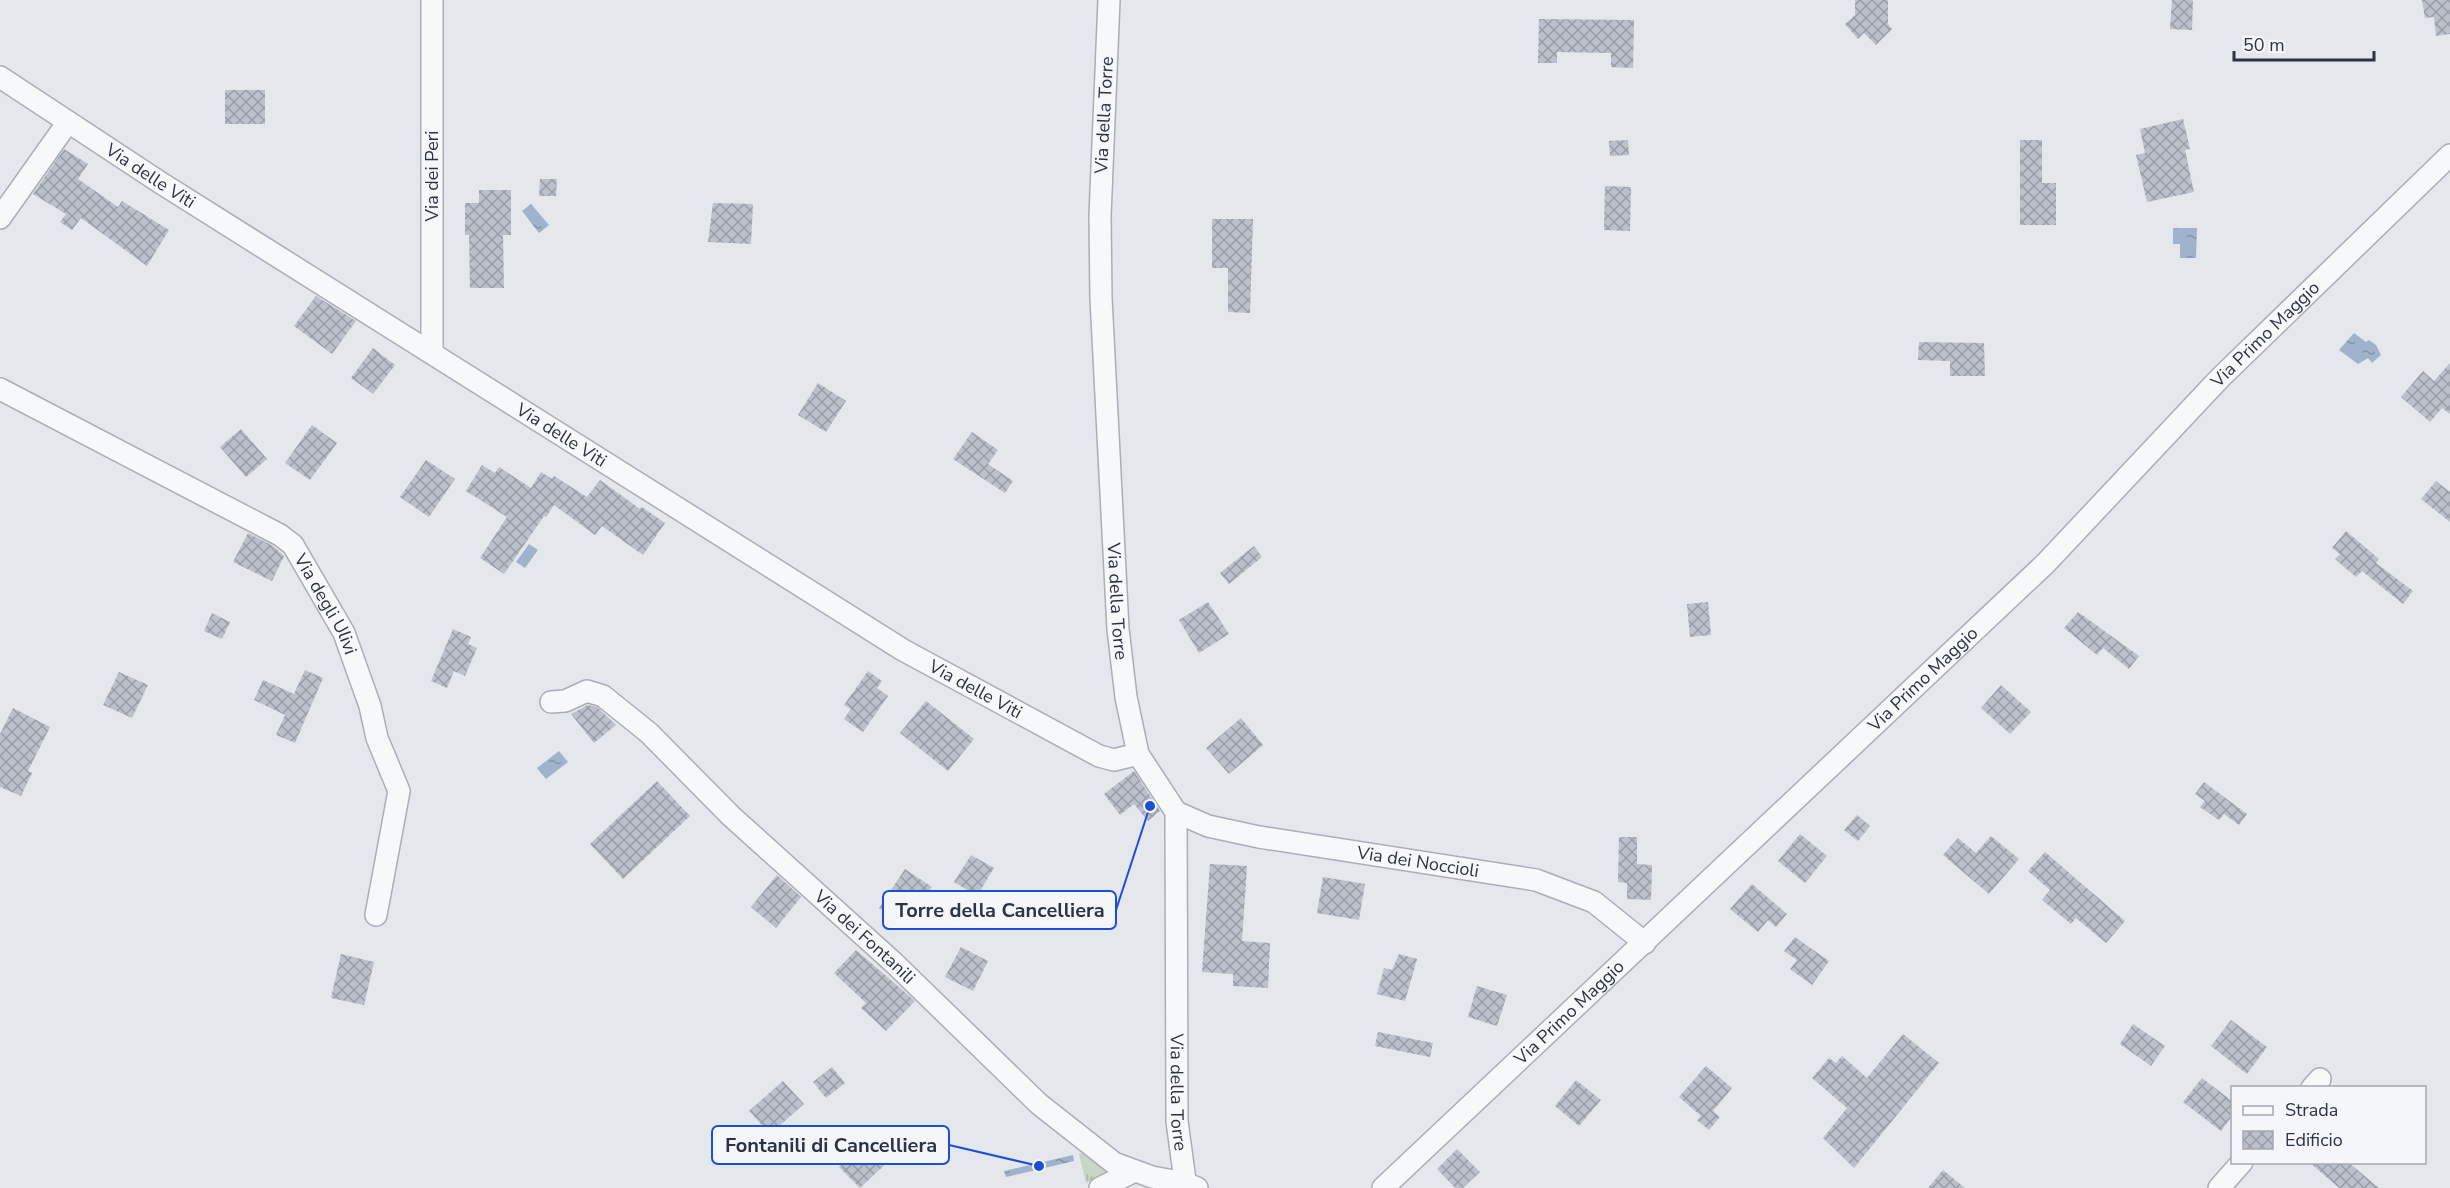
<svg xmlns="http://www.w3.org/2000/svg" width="2450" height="1188" font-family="'Nunito Sans',sans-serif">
  <defs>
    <pattern id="grass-tufts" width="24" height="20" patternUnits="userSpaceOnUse" patternTransform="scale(1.5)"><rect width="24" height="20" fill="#c9d6c5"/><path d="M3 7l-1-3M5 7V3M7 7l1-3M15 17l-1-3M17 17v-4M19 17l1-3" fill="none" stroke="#adb8ab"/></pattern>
    <pattern id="water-ripples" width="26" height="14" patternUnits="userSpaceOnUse" patternTransform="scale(1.5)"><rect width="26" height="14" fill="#9fb4cc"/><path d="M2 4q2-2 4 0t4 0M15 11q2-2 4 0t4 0" fill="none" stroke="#8293a7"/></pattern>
    <pattern id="building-cross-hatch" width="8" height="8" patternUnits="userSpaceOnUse" patternTransform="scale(1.5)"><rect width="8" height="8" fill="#bbc0ca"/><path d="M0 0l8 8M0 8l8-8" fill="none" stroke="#989da6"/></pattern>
  </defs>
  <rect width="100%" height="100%" fill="#e4e7ec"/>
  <polygon fill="url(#grass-tufts)" points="1082,1153 1106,1170 1107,1174 1086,1183 1079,1154"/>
  <g fill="url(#water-ripples)">
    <polygon points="531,204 549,225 539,233 522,211"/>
    <polygon points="2173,228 2197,228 2196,258 2180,258 2180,244 2173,244"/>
    <polygon points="2354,333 2366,342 2369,340 2376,345 2381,355 2372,363 2368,358 2358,364 2339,350"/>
    <polygon points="529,544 538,550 525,568 516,562"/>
    <polygon points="559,751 568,762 546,779 537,768"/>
    <polygon points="1073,1155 1074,1161 1006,1177 1004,1171"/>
  </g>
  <g fill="url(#building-cross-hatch)">
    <polygon points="1855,0 1888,0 1888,24 1892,29 1876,45 1864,33 1858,39 1845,24 1855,15"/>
    <polygon points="2172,0 2193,0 2192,30 2170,29"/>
    <polygon points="2422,0 2450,0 2450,34 2436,36 2434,17 2425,18"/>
    <polygon points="1539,19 1634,20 1633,68 1611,67 1611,53 1557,52 1557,63 1538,63"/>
    <rect x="225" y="90" width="40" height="34"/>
    <polygon points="2183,119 2190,149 2185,150 2194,192 2147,202 2136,155 2145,153 2140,129"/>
    <polygon points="1628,140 1629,155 1610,156 1609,141"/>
    <polygon points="2020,140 2042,140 2042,183 2056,183 2056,225 2020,225"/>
    <polygon points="64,149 88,164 78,179 118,207 122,201 169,230 147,266 81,218 72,230 60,222 66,214 33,194"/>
    <polygon points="540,179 557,179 556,196 539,196"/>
    <polygon points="1605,186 1631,187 1630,231 1604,230"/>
    <polygon points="479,190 511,190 511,235 503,235 504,288 470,288 469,235 465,235 465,203 479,203"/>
    <polygon points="713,203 753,204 751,244 708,242"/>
    <polygon points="1212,219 1253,219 1250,313 1228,312 1228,268 1212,268"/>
    <polygon points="316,296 356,321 332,354 294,326"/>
    <polygon points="1919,342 1984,343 1985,376 1950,376 1950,361 1918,360"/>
    <polygon points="373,348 395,365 373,394 351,378"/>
    <polygon points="2450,363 2450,414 2442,408 2430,422 2401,397 2423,371 2434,381"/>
    <polygon points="818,383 846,401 826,432 798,415"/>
    <polygon points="312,425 337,443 310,480 285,463"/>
    <polygon points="241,429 267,459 246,477 220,447"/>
    <polygon points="972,432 998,450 988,464 1013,481 1005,493 953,459"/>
    <polygon points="426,460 455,479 429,517 400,497"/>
    <polygon points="482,465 495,473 499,467 531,488 541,472 552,479 554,476 587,497 600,480 640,509 642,507 665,523 643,555 602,526 595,535 554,505 546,517 544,516 504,574 480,558 507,517 466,491"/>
    <polygon points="2436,481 2450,492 2450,522 2421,499"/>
    <polygon points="2346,531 2379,559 2376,563 2413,591 2403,604 2362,571 2356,577 2335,559 2340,554 2332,548"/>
    <polygon points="248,533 273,546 284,556 272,581 233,562"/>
    <polygon points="1254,546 1262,557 1229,584 1220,573"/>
    <polygon points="1208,602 1229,634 1199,653 1179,620"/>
    <polygon points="1708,602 1711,635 1690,637 1687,604"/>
    <polygon points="2078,612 2139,656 2129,669 2103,648 2097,655 2064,628"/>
    <polygon points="212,613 230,622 222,639 204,631"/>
    <polygon points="453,629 471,637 468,644 477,648 465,676 454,671 447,688 431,681"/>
    <polygon points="305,670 323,678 295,743 276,735 285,715 254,700 263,680 294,694"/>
    <polygon points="868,671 882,681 877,688 888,696 863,732 844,719 851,709 844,705"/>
    <polygon points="119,672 148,685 132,718 103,705"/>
    <polygon points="2001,685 2031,712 2010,734 1981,708"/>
    <polygon points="926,701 974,739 948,771 900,733"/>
    <polygon points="588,705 597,707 616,725 594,743 571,714"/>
    <polygon points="13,708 50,727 28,771 32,773 21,796 0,787 0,734"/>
    <polygon points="1241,718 1263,745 1229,774 1206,748"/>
    <polygon points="1134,771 1160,811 1148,821 1134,804 1120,815 1104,794"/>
    <polygon points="657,781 690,816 623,879 590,844"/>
    <polygon points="2204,782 2247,814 2239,825 2224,814 2219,820 2200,807 2205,801 2195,794"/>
    <polygon points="1857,815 1870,826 1858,841 1844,830"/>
    <polygon points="1800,834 1827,856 1805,883 1778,861"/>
    <polygon points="1991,836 2019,859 1989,894 1943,855 1958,838 1976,853"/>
    <polygon points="1619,837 1637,837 1637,864 1652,865 1651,900 1627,899 1627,883 1618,882"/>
    <polygon points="2045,852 2125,921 2106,943 2076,918 2071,924 2042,900 2050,890 2028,871"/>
    <polygon points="971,855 994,868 977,896 954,882"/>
    <polygon points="1210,864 1247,866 1242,941 1270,943 1268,988 1233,986 1233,974 1202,972"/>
    <polygon points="905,869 932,887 905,926 879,908"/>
    <polygon points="777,875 801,897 776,928 751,907"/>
    <polygon points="1323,877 1365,884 1359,920 1317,913"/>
    <polygon points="1752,884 1787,914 1776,927 1768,920 1758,932 1730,909"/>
    <polygon points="1795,937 1829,961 1812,985 1790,969 1797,960 1784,951"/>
    <polygon points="961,947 988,961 973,991 945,977"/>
    <polygon points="856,950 915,1001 886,1031 861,1008 866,1003 834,973"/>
    <polygon points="341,954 374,962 364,1005 331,998"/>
    <polygon points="1399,954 1417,959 1405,1001 1377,994 1384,968 1392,970"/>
    <polygon points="1477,986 1507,995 1497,1026 1468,1017"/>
    <polygon points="2231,1020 2267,1047 2247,1074 2211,1046"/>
    <polygon points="2133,1024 2165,1046 2151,1066 2120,1044"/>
    <polygon points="1378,1032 1433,1043 1430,1057 1375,1046"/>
    <polygon points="1903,1034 1939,1063 1854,1168 1823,1138 1847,1108 1812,1078 1829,1058 1836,1063 1842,1056 1867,1078"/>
    <polygon points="1706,1066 1732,1088 1713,1111 1720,1117 1709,1130 1697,1120 1701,1116 1679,1097"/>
    <polygon points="832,1067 845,1083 826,1098 813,1082"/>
    <polygon points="2202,1078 2232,1101 2232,1116 2221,1131 2183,1102"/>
    <polygon points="1576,1080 1601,1100 1579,1126 1555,1106"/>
    <polygon points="783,1081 804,1104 770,1134 749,1111"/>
    <polygon points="867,1131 893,1157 860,1188 839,1167 858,1149 853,1145"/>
    <polygon points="1457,1149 1480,1172 1463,1188 1455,1188 1437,1169"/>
    <polygon points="2309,1162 2348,1162 2379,1188 2339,1188"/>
    <polygon points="1943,1170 1965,1188 1928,1188"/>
  </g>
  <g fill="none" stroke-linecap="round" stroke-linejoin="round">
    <defs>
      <g id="street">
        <path id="s1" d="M1109,0L1100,216L1101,298L1118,629L1126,697L1138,754L1176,812L1177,1121L1186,1188"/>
        <path id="s2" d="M0,77L161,183L903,650L1099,756L1114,760L1138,754"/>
        <polyline points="0,218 68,122"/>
        <polyline points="432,353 432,0"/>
        <path id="s3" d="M0,389L280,535L293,545L344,633L370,706L377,738L399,791L376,915"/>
        <path id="s4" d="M551,702L565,701L587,691L603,696L649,733L731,816L894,963L1039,1104L1114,1163L1152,1177L1185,1183L1197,1188"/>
        <path id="s5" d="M1176,812L1208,826L1259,837L1536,880L1594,902L1645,943"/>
        <polyline points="2312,1088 2320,1079"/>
        <polyline points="1100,1188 1135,1171"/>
        <path id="s6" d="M1383,1188L2046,563L2220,378L2450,155"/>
        <polyline points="2219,1188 2242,1162"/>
      </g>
    </defs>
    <use href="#street" stroke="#a9aeb7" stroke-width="24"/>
    <use href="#street" stroke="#f7f8fa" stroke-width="21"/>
  </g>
  <g text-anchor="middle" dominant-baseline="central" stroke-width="4.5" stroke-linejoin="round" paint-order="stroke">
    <g font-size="18" fill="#2b3445" stroke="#f4f6f9">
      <text transform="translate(1104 115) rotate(-87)">Via della Torre</text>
      <text stroke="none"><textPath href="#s2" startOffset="180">Via delle Viti</textPath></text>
      <text transform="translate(432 176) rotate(-90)">Via dei Peri</text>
      <text stroke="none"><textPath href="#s6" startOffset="1228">Via Primo Maggio</textPath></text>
      <text stroke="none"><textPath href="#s2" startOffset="666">Via delle Viti</textPath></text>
      <text stroke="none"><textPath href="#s1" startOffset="602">Via della Torre</textPath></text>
      <text stroke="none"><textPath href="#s3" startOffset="400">Via degli Ulivi</textPath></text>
      <text stroke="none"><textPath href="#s6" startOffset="742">Via Primo Maggio</textPath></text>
      <text stroke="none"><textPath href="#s2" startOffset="1152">Via delle Viti</textPath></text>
      <text stroke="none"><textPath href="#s5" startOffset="248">Via dei Noccioli</textPath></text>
      <text stroke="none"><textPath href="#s4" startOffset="411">Via dei Fontanili</textPath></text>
      <text stroke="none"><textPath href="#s6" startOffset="256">Via Primo Maggio</textPath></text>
      <text stroke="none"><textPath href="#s1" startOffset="1106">Via della Torre</textPath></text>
    </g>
  </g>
  <path fill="none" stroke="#1d4ed8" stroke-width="2" d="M1150 806L1116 910M1039 1166L949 1145"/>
  <g fill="#1d4ed8" stroke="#f4f6f9" stroke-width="2">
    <circle cx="1150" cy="806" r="6"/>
    <circle cx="1039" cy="1166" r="6"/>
  </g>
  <g fill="#f4f6f9" stroke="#1d4ed8" stroke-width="2">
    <rect x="883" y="891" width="233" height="38" rx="6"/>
    <rect x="712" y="1126" width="237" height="38" rx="6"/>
  </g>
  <g font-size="20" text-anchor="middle" font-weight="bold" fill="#2b3445">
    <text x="1000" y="917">Torre della Cancelliera</text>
    <text x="831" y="1152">Fontanili di Cancelliera</text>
  </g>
  <rect x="2231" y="1086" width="195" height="78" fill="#f4f6f9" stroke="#a4a8b1" stroke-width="1.5"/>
  <rect x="2243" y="1106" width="30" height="9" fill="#f7f8fa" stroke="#a4a8b1" stroke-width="1.5"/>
  <text x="2285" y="1116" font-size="18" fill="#2b3445">Strada</text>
  <rect x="2243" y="1131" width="30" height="18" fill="url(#building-cross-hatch)" stroke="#a4a8b1" stroke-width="1.5"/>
  <text x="2285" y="1146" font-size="18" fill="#2b3445">Edificio</text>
  <path d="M2234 51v9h140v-9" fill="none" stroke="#2b3445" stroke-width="3"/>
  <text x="2243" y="51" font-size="18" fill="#2b3445" stroke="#f4f6f9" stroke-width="4.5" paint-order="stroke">50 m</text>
</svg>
